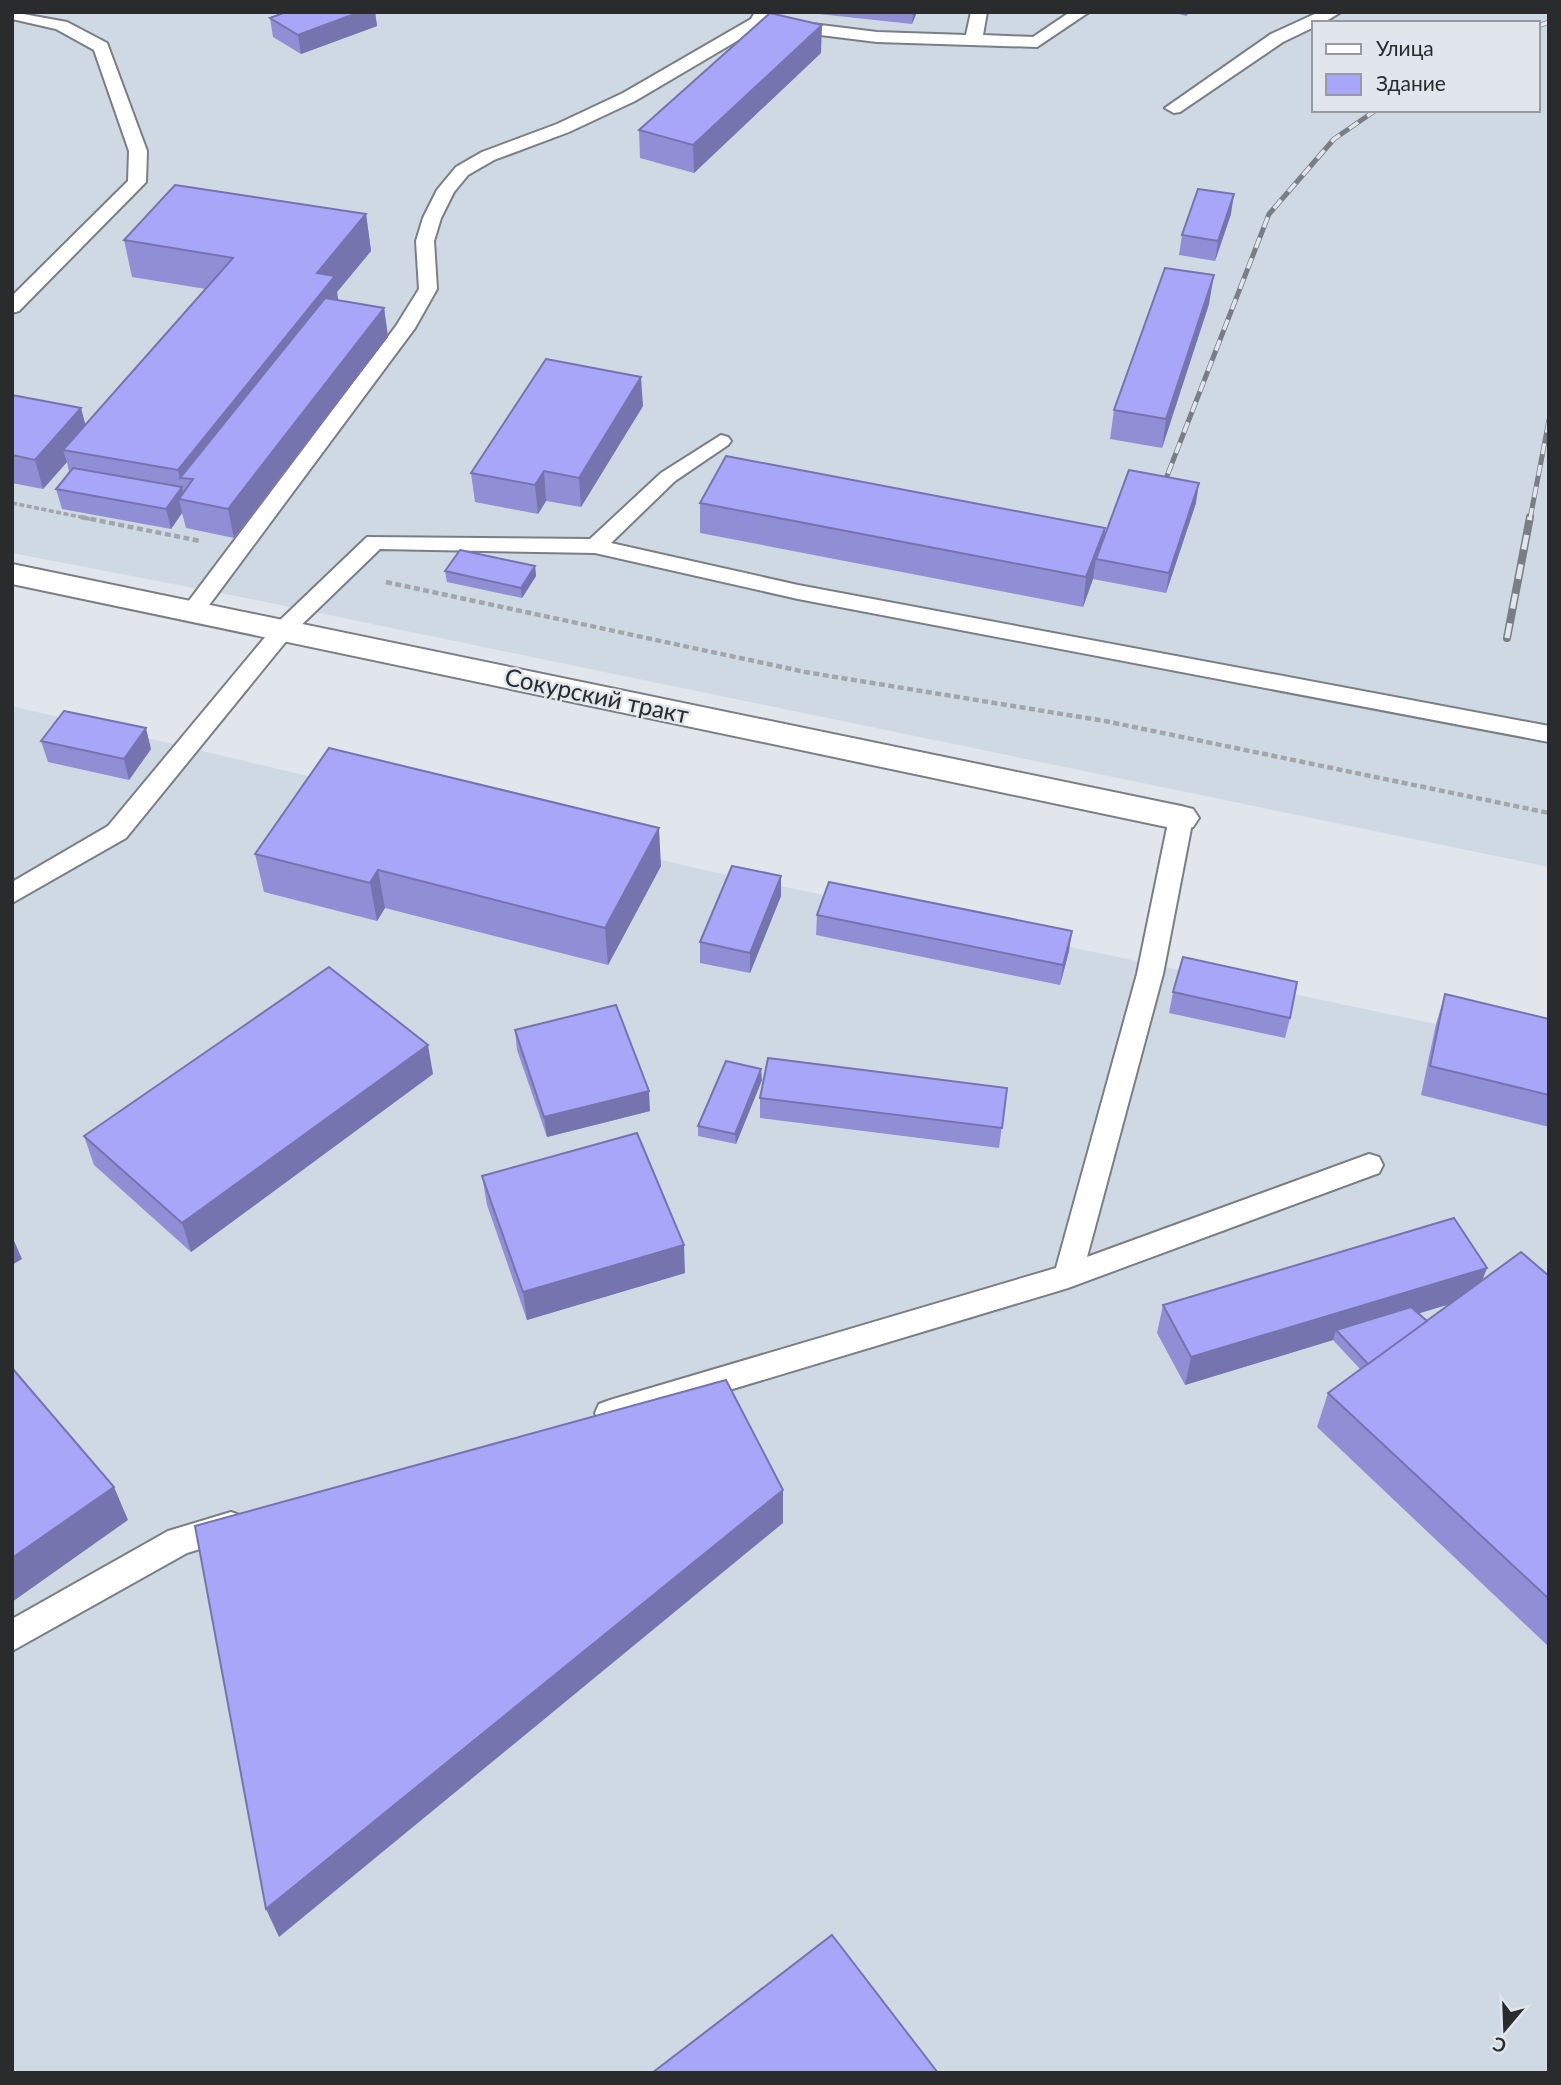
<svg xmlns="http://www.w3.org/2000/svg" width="1561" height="2085" font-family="Lato,sans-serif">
  <rect width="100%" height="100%" fill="#e1e6ed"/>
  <g fill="#cfd9e4" fill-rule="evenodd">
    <path d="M12,12H1549V867L256,600L12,553ZM1314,23H1538V110H1314Z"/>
    <polygon points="12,706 700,869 1436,1024 1549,1051 1549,2073 12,2073"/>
  </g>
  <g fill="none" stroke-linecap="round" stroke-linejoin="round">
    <defs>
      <g id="service">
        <polygon points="12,12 67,22 107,43 147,151 146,182 19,311 12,313 12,296 128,181 129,151 94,50 56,29 12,19"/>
        <polygon points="755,12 771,12 764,25 635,101 569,132 494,160 468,175 454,192 441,218 434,241 437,289 415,328 201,616 185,616 182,611 185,606 396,326 419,289 416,241 423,218 437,190 456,167 482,152 557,124 623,93 751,19"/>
        <polygon points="971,12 987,12 983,35 1033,37 1070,12 1089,12 1037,47 877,42 788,31 780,26 788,21 877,32 966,35"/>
        <polygon points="1319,12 1341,12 1323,23 1314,23 1314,27 1283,42 1180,112 1174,113 1165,108 1271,34"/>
        <polygon points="721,435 728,437 731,441 728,445 675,481 611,543 798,585 1549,726 1549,742 798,599 595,553 380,549 292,634 126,838 12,903 12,882 108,826 276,624 367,537 590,539 661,473"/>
        <polygon points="1181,810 1190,812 1193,818 1163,974 1087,1257 1369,1154 1379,1157 1383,1165 1379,1173 1068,1288 610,1426 599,1422 595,1413 599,1404 610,1400 1056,1268 1137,974 1169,818 1172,812"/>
        <polygon points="231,1512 242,1516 246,1526 242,1536 187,1553 12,1651 12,1619 168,1531"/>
      </g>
      <polygon id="tertiary" points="12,564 1181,806 1193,809 1199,818 1193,827 1181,830 12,584"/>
    </defs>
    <use href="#service" stroke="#7a7f85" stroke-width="4"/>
    <use href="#tertiary" stroke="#7a7f85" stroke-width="4"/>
    <polyline stroke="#a2a6ab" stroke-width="3.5" stroke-dasharray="5 2.5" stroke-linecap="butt" points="12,503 90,519"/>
    <g stroke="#a2a6ab" stroke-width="4.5" stroke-dasharray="6 3.5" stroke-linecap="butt">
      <polyline points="81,517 200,541"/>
      <polyline points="386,582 805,672 1105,721 1549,813"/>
    </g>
    <use href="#service" fill="#fff" fill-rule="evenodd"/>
    <use href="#tertiary" fill="#fff" fill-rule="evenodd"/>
    <defs>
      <g id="rail-far1">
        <polyline points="1538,26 1549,22"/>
        <polyline points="1160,494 1269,214 1334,139 1376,110"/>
        <polyline points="1530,519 1549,420"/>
      </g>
      <polyline id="rail" points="1507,638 1530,517"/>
    </defs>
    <use href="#rail-far1" stroke="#7a7e82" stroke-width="5"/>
    <use href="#rail" stroke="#7a7e82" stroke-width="8"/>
    <use href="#rail-far1" stroke="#e1e6ed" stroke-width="3.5" stroke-dasharray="11" stroke-linecap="butt"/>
    <use href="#rail" stroke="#e1e6ed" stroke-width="5" stroke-dasharray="15" stroke-linecap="butt"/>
  </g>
  <g fill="#908fd6" fill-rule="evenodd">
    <polygon points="286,12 375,12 377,26 301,54 273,37 270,18"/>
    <polygon points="819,12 917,12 912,24 819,14"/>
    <polygon points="1173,12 1191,12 1186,16"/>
    <polygon points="821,53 694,173 640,158 639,130"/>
    <polygon points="366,214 371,251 337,292 338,300 384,308 388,337 234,538 186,528 182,513 171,529 62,509 56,489 69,472 67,462 43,489 12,483 12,395 81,408 85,425 206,289 132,277 124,240"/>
    <polygon points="1231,214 1215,261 1179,255 1182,235"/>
    <polygon points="1209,304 1162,448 1110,439 1114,410"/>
    <polygon points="643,406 581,507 546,501 538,514 475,502 471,473"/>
    <polygon points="700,503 1105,528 1104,537 1196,503 1166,593 1093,579 1083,607 700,533"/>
    <polygon points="535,566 536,576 522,598 447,582 445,571"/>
    <polygon points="41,741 151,749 129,780 48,762"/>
    <polygon points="255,854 661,866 608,965 385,908 377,921 264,892"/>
    <polygon points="781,896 750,973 700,963 700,942"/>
    <polygon points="817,915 1069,951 1060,985 816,935"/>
    <polygon points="1173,992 1290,1018 1285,1038 1169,1013"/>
    <polygon points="1445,994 1549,1019 1549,1127 1421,1095 1436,1024"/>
    <polygon points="515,1030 650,1111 547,1137 517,1050"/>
    <polygon points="433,1074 191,1252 94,1165 84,1136"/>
    <polygon points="762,1080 736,1144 698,1136 698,1126"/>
    <polygon points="1007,1088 999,1148 760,1118 760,1098"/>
    <polygon points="482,1176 685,1273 527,1320 487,1205"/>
    <path d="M1487,1268L1482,1280L1549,1276V1647L1317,1427L1328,1393L1360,1369L1333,1340L1185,1385L1157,1333L1163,1305ZM1450,1304L1427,1321L1418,1313Z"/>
  </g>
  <g fill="#7674ae">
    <polygon points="360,12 375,12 377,26 301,54 298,35"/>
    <polygon points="913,12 917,12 912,24"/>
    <polygon points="822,25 821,53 694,173 693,145"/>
    <polygon points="1234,194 1231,214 1215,261 1218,241"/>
    <polygon points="366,214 371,251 337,292 340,313 193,479 180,478 178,470 317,273"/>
    <polygon points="1214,275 1209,304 1162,448 1166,419"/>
    <polygon points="384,308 388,337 234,538 228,509"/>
    <polygon points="641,377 643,406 581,507 579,478"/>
    <polygon points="81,408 89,438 63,450 67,462 43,489 35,460"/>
    <polygon points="544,471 546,501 538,514 535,485"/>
    <polygon points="1199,483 1196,503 1166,593 1169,573"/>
    <polygon points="182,487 185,500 179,499 182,513 171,529 166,509"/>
    <polygon points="1105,528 1101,557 1096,559 1093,579 1083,607 1086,577"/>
    <polygon points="535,566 536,576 522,598 521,588"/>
    <polygon points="146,728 151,749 129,780 124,759"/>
    <polygon points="659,828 661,866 608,965 605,928"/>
    <polygon points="378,870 385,908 377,921 370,883"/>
    <polygon points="781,876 781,896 750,973 750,953"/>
    <polygon points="1072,931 1069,951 1060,985 1063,965"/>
    <polygon points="428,1045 433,1074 191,1252 182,1223"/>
    <polygon points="761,1069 762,1080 736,1144 735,1134"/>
    <polygon points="649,1091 650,1111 547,1137 544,1117"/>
    <polygon points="12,1236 22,1259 12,1265"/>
    <polygon points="684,1245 685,1273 527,1320 523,1292"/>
    <polygon points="1487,1268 1476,1296 1342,1337 1336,1330 1333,1340 1185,1385 1191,1357"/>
    <polygon points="114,1487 128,1520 12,1602 12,1558"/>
    <polygon points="783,1490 783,1523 279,1937 266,1909"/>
  </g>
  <g fill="#a8a6f9" stroke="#7674ae" stroke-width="2">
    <polygon points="286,12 360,12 298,35 270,18"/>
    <polygon points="770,13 822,25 693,145 639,130"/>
    <polygon points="175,185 366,214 317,273 335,276 178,470 63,450 233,258 124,240"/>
    <polygon points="1198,189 1234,194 1218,241 1182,235"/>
    <polygon points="1165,268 1214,275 1166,419 1114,410"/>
    <polygon points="325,298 384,308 228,509 179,499 193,479 180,478"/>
    <polygon points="546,359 641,377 579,478 544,471 535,485 471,473"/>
    <polygon points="12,395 81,408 35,460 12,455"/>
    <polygon points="726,456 1105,528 1086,577 700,503"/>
    <polygon points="73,468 182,487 166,509 56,489"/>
    <polygon points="1129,470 1199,483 1169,573 1096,559"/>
    <polygon points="460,550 535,566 521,588 445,571"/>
    <polygon points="64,711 146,728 124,759 41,741"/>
    <polygon points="329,748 659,828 605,928 378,870 370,883 255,854"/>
    <polygon points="732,866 781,876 750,953 700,942"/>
    <polygon points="829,882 1072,931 1063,965 817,915"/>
    <polygon points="1183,957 1297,982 1290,1018 1173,992"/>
    <polygon points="329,967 428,1045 182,1223 84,1136"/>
    <polygon points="1445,994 1549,1019 1549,1095 1430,1066"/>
    <polygon points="616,1005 649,1091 544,1117 515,1030"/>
    <polygon points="768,1058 1007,1088 1002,1128 760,1098"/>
    <polygon points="726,1061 761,1069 735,1134 698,1126"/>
    <polygon points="637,1133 684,1245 523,1292 482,1176"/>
    <polygon points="1454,1218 1487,1268 1191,1357 1163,1305"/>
    <polygon points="1521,1252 1549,1276 1549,1599 1328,1393"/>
    <polygon points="1411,1307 1427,1321 1368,1364 1336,1330"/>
    <polygon points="12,1368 114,1487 12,1558"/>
    <polygon points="726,1380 783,1490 266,1909 195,1526"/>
    <polygon points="832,1935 938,2073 652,2073"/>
  </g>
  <g text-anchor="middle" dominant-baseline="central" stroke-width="5" stroke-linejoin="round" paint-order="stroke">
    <g font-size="24" fill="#292b2d" stroke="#e1e6ed">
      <text transform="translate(597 695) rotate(12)">Сокурский тракт</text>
    </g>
  </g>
  <rect width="1561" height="2085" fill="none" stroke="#292b2d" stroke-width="28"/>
  <rect x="1312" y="21" width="228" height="91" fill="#e1e6ed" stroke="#979ba0" stroke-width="2"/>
  <rect x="1326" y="44" width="35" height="10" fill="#ffffff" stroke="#979ba0" stroke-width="2"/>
  <text x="1376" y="56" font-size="21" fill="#292b2d">Улица</text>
  <rect x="1326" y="74" width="35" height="21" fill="#a8a6f9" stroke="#979ba0" stroke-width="2"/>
  <text x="1376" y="91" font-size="21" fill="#292b2d">Здание</text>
  <g transform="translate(1505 2029) rotate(199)" stroke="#e1e6ed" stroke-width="5" paint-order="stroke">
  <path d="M0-5L12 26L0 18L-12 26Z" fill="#292b2d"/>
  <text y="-10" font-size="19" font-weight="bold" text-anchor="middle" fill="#292b2d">С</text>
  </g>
</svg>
